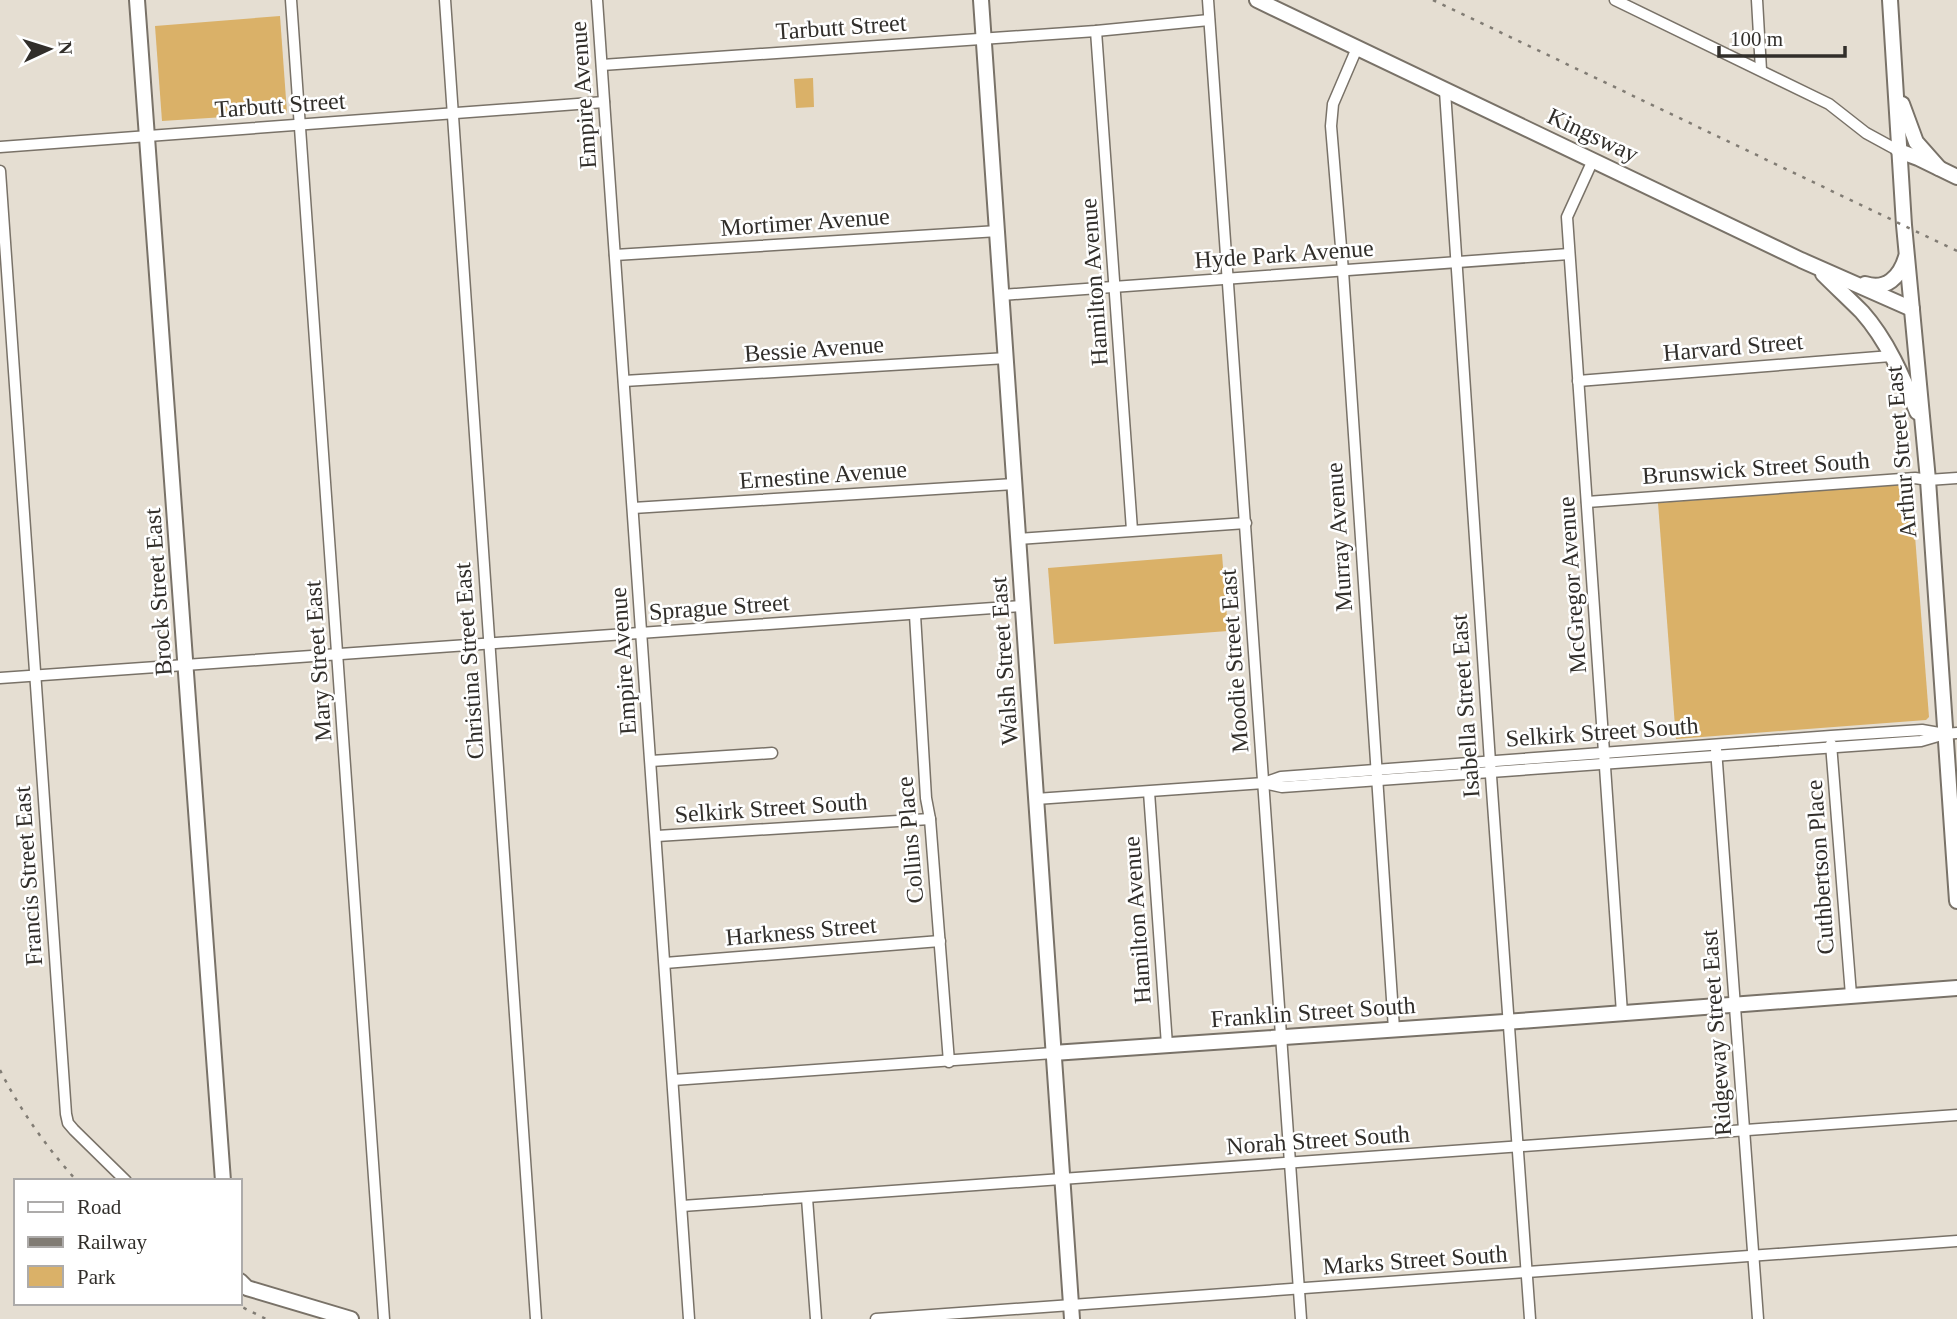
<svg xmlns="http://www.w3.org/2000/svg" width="1957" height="1319" font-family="'Times New Roman',serif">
  <rect width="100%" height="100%" fill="#e5ded2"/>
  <g fill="#dab168">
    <polygon points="280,16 287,113 162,121 155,26"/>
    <polygon points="813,78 814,107 796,108 794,79"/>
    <polygon points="1911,484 1929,717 1926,720 1676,739 1658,503"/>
    <polygon points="1222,554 1228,631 1054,644 1048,568"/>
  </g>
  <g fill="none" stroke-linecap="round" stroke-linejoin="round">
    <defs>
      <g id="street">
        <polyline points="291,0 384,1319"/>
        <polyline points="445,0 536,1319"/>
        <polyline points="597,0 689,1319"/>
        <polyline points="1208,0 1301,1319"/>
        <polyline points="1615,0 1829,104 1866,133 1899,151"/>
        <polyline points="1757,0 1761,70"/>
        <polyline points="1096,31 1132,530"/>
        <polyline points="1357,48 1333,104 1331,126 1343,271 1394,1029"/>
        <polyline points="602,65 1096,31 1209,20"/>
        <polyline points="1445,91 1490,762 1530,1319"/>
        <polyline points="0,147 604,102"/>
        <polyline points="1593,160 1567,217 1622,1013"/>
        <polyline points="0,171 66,1114 68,1123 74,1130 126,1181"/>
        <polyline points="615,255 998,231"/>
        <polyline points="1002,295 1569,254"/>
        <polyline points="624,381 1007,358"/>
        <polyline points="1578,381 1891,356"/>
        <polyline points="1587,502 1915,478 1928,480 1957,478"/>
        <polyline points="633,508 1014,484"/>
        <polyline points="1018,539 1246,523"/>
        <polyline points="915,615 926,798 930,819 949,1062"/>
        <polyline points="0,678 1023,606"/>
        <polyline points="1831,744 1851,995"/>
        <polyline points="1716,749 1758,1319"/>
        <polyline points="651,761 772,753"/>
        <polyline points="1264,783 1282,787 1921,741 1945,734 1957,733"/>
        <polyline points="1149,792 1167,1045"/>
        <polyline points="1036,799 1264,783 1281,777 1831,736 1922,730 1945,734"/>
        <polyline points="657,836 930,819"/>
        <polyline points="665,963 940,941"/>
        <polyline points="673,1080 1053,1053"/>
        <polyline points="807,1198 816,1319"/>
        <polyline points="682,1206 1957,1115"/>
        <polyline points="876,1319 1957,1241"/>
      </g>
      <g id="secondary">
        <polyline points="137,0 223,1181"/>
        <polyline points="981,0 1072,1319"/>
        <polyline points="1257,0 1801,260 1912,309"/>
        <polyline points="1890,0 1904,225 1928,480 1957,901"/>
        <polyline points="1902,104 1916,142 1939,168"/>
        <polyline points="1899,151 1918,158 1957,177"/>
        <path d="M1823,274C1836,287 1849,299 1862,312C1887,340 1903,377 1917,412"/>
        <path d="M1865,284C1886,291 1900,277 1906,257"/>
        <polyline points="1053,1053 1519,1021 1957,988"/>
        <polyline points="240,1281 247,1288 351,1319"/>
      </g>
    </defs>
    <use href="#street" stroke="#797268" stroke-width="13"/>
    <use href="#secondary" stroke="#797268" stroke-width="18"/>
    <use href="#street" stroke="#fff" stroke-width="10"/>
    <use href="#secondary" stroke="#fff" stroke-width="14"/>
    <g stroke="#817c74" stroke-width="2.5" stroke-dasharray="3.5 7" stroke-linecap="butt">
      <polyline points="1433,0 1957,251"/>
      <path d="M0,1070C20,1110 47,1148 77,1181"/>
      <polyline points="234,1303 266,1319"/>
    </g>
  </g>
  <g text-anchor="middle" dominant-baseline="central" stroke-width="5" stroke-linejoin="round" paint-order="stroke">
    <g font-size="24" fill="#312e2a" stroke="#fff">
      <text transform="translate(841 27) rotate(-4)">Tarbutt Street</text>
      <text transform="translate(583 95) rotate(-94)">Empire Avenue</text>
      <text transform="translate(280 105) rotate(-4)">Tarbutt Street</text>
      <text transform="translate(1593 135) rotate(25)">Kingsway</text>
      <text transform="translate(805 222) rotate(-4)">Mortimer Avenue</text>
      <text transform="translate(1284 254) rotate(-4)">Hyde Park Avenue</text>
      <text transform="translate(1094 282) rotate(-94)">Hamilton Avenue</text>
      <text transform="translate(1733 347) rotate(-5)">Harvard Street</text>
      <text transform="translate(814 349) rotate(-4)">Bessie Avenue</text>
      <text transform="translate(1901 452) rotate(-95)">Arthur Street East</text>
      <text transform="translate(1756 468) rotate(-4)">Brunswick Street South</text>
      <text transform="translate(823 475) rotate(-4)">Ernestine Avenue</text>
      <text transform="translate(1339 537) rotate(-94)">Murray Avenue</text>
      <text transform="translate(1572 585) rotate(-94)">McGregor Avenue</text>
      <text transform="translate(158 592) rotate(-94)">Brock Street East</text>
      <text transform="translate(719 607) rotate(-4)">Sprague Street</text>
      <text transform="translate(318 661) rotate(-94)">Mary Street East</text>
      <text transform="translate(469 661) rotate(-94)">Christina Street East</text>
      <text transform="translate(623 661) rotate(-94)">Empire Avenue</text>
      <text transform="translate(1004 661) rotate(-94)">Walsh Street East</text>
      <text transform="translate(1234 661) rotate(-94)">Moodie Street East</text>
      <text transform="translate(1465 706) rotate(-94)">Isabella Street East</text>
      <text transform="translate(1602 732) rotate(-4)">Selkirk Street South</text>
      <text transform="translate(771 808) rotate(-4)">Selkirk Street South</text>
      <text transform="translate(910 840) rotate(-95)">Collins Place</text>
      <text transform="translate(1820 867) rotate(-94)">Cuthbertson Place</text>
      <text transform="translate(28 876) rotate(-94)">Francis Street East</text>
      <text transform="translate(1137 920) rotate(-94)">Hamilton Avenue</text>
      <text transform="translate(801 931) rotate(-5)">Harkness Street</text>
      <text transform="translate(1313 1012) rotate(-4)">Franklin Street South</text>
      <text transform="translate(1716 1033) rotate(-94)">Ridgeway Street East</text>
      <text transform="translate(1318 1140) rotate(-4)">Norah Street South</text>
      <text transform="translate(1415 1260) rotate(-4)">Marks Street South</text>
    </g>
  </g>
  <rect x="14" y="1179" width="228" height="126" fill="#ffffff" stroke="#adabaa" stroke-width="2"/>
  <rect x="28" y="1202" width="35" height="10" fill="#ffffff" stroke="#adabaa" stroke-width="2"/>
  <text x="77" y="1214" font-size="21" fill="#312e2a">Road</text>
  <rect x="28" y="1237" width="35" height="10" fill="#817c74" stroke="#adabaa" stroke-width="2"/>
  <text x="77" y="1249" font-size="21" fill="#312e2a">Railway</text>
  <rect x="28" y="1266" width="35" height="21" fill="#dab168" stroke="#adabaa" stroke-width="2"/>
  <text x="77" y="1284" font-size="21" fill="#312e2a">Park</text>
  <g transform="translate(49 49) rotate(86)" stroke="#ffffff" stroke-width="5" paint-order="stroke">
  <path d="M0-5L12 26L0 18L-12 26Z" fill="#312e2a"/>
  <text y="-10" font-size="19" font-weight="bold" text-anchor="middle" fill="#312e2a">N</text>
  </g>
  <path d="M1719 46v10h126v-10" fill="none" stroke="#312e2a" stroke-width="3.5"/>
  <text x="1730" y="46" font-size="21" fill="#312e2a" stroke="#ffffff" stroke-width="5" paint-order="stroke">100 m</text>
</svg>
